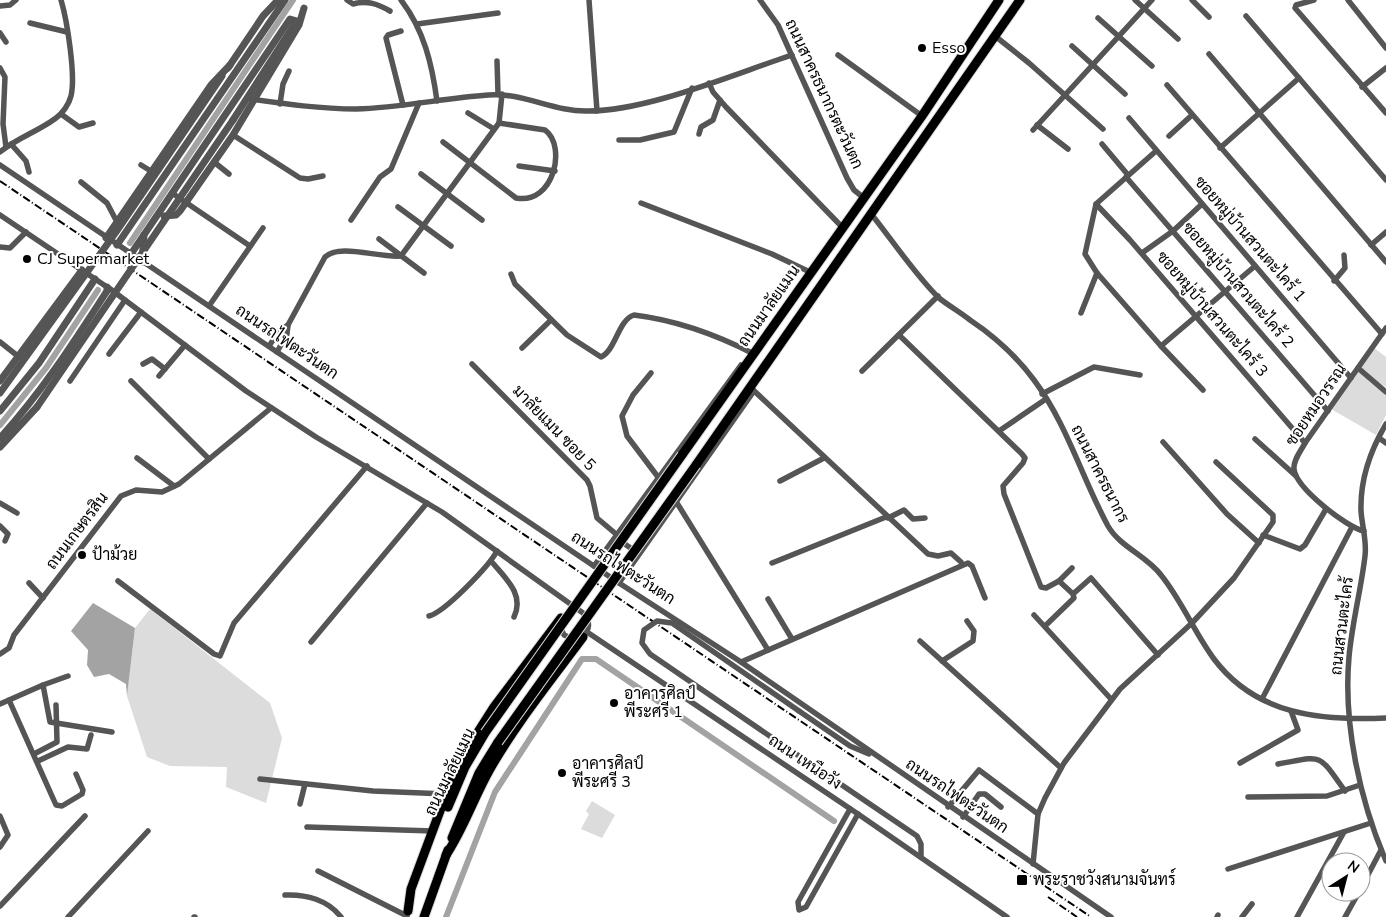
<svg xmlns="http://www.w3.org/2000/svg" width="1386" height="917" font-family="'Nunito Sans',Sarabun,sans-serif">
  <rect width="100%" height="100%" fill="#fff"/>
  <g fill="#dcdcdc">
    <polygon points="1374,348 1386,357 1386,387 1361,373 1386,395 1386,415 1376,435 1331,409"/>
    <polygon points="150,609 270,703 282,738 266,803 226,787 227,767 170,766 147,757 127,696 135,628"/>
    <polygon points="592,801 615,815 602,838 581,829 589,814 586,811"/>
  </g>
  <polygon fill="#a3a3a3" points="93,603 135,628 127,696 126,684 109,674 94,677 87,665 88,650 71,631"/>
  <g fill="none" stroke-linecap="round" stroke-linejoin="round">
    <g stroke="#a3a3a3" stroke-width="6">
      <polyline points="130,243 293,0"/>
      <polyline points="0,425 46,368 98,290"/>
      <polyline points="446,917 495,792 582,659 596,659 834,821"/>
    </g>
    <defs>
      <g id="trunk">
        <polyline points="682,455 922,116 999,0"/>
        <polyline points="696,465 1020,0"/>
        <polyline points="448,807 465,767 485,733"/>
        <polyline points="452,838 479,773 498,742"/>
        <path d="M446,855C464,828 474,797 490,769C517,722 551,680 583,637"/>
        <polyline points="408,911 411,889 450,784 466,751 494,707 561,618"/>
        <polyline points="424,917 448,850"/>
      </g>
    </defs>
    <use href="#trunk" stroke="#dbdbdb" stroke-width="11"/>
    <g stroke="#555" stroke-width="5.5">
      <path d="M347,0L353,4C367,0 378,4 390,11"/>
      <path d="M401,0C424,30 432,64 437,101"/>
      <polyline points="589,0 597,111"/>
      <polyline points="760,0 778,25 847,178 854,190 864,198"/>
      <polyline points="1135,0 1178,39"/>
      <polyline points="1192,0 1209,17"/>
      <polyline points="1314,0 1296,5 1295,8 1386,113"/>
      <polyline points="1348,0 1386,48"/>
      <polyline points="0,6 10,5 16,0"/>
      <polyline points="1246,16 1386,180"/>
      <polyline points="1098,18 1152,66"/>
      <polyline points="30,23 67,32"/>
      <polyline points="417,24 498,13"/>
      <polyline points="401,31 388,35 386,38 403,105"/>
      <polyline points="0,33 6,42"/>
      <polyline points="995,36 1029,63 1103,129"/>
      <polyline points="1072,46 1125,94"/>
      <polyline points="1209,54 1386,262"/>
      <polyline points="838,55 922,116"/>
      <polyline points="497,61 498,94"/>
      <polyline points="0,68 5,77 3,124 6,147"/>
      <polyline points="709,83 713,92 726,107 843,228"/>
      <polyline points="1167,85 1382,334"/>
      <polyline points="1362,87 1386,68"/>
      <path d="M250,99C285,104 321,109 356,109C400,108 444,98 488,95C522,92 554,112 588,111C648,111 734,74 792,55"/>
      <polyline points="280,104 283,84 289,71"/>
      <polyline points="468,113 494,129"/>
      <polyline points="61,114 79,127 93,123"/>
      <polyline points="1129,118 1351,378"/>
      <polyline points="1037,125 1068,149"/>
      <polyline points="1033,130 1152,0"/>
      <polyline points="699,134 701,127 713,120 720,100"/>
      <polyline points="233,135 300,178 308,179 323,176"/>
      <polyline points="1169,136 1192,115"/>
      <polyline points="619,140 640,140 674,132 692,88"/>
      <path d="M443,142L516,198C554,205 567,146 545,130L499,123"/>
      <polyline points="11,144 26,161 29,172"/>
      <polyline points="1102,144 1128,175"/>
      <polyline points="1220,148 1299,78"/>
      <polyline points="1156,151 1096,204 1085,254 1097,273 1161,346 1203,390"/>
      <path d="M0,152C17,138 39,131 56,118C63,113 69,104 71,96C76,76 67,20 61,0"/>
      <polyline points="214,162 229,174"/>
      <polyline points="0,165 619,583 741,662 1111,917"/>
      <polyline points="141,165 154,173"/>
      <polyline points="519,166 555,171"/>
      <polyline points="421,174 482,220"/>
      <polyline points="1126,177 1328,411"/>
      <polyline points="81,182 107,203 117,222"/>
      <polyline points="172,193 250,246"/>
      <polyline points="641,203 772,254 812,273"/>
      <polyline points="1096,204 1130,240 1305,443"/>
      <polyline points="398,207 451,246"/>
      <polyline points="0,215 107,287"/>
      <path d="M872,215C892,240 917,277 939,298C949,306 960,312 970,320C994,336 1017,357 1034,380C1067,424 1082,478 1108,526C1120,547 1147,556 1161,575C1182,601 1194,632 1214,659C1256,715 1321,721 1386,718"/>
      <polyline points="351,220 380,177 391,169 419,103"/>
      <polyline points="379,239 424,273"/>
      <polyline points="1371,245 1386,232"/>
      <polyline points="0,247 10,248 26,232"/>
      <polyline points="1142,253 1173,231 1202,204"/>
      <path d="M511,274L515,284L567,335L601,357C616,350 618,320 634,315C675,320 717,335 754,354"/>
      <polyline points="1334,281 1345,268 1344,255"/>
      <path d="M109,288L246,391L316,437L442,512L583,613C591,622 590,630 582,637"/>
      <polyline points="209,306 263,228"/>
      <polyline points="1081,313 1097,273"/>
      <polyline points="899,335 1022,454 1025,458 1023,463 1003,486 1004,494 1041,587 1046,588 1059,581 1073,594"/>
      <polyline points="0,342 19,357"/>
      <polyline points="269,346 280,330 288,325"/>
      <polyline points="1161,346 1255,266"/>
      <polyline points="522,348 551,320"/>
      <path d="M277,352L287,334L288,325L325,257C340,243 378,258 401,256L499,123L502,94"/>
      <polyline points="109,354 141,312"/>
      <polyline points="143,364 152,359 165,369"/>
      <polyline points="472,364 587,480 590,486 597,518 616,534"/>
      <polyline points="1358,368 1386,392"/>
      <polyline points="862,371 938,296"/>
      <polyline points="651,373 633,395 622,416 627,436 658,477"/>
      <polyline points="159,376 185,345"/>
      <polyline points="70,381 125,300"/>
      <polyline points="131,381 209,459"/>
      <polyline points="750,387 928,554 938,556 951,553 961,562"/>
      <polyline points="1042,394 1094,367 1140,375"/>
      <path d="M1386,424C1370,451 1360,479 1361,511C1362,526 1367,541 1365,556C1361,590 1352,623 1349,657C1343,724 1360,801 1386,861"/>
      <polyline points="999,431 1046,399"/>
      <polyline points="1379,438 1386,443"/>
      <polyline points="1255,439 1296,476"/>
      <polyline points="1163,442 1227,514 1259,543"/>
      <polyline points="137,458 174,486"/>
      <polyline points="780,481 824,458"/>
      <polyline points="0,503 17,513"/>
      <polyline points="677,503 768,650"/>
      <polyline points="888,518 904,510 913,519 925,518"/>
      <polyline points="0,526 8,534 5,541"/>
      <path d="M1364,531C1346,527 1296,488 1294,469C1293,460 1301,451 1305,443L1386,328"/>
      <polyline points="1263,535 1300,549 1305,545 1326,509"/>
      <polyline points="619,540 632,549 634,554"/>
      <path d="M491,561C505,578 525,594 514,617"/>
      <polyline points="772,563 886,517"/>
      <polyline points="594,566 741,365"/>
      <polyline points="118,581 214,654 220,656 234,623 367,466"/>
      <polyline points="1059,581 1072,568"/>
      <polyline points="29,583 43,598"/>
      <polyline points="619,583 754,391"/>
      <polyline points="768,599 792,639"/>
      <polyline points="1034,615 1111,699"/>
      <path d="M429,616C445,612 489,566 497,551"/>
      <polyline points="560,626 564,635 573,639"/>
      <polyline points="1045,626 1074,598 1073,594 1091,578 1158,655"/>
      <polyline points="587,632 858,814 1007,917"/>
      <polyline points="920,641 1061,768"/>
      <polyline points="311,642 427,503"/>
      <polyline points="0,654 9,648 14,635 121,496 136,490 162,492 179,484 271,408"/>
      <polyline points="942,661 973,641 974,631 967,621"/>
      <polyline points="741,662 968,563 972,566 985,598"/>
      <polyline points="43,685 68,676"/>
      <polyline points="1262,699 1352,527"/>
      <polyline points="9,700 56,805 62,806 82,794 83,790 76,774"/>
      <polyline points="0,704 43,685 50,722 112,732"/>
      <polyline points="799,711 850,746 869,754"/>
      <polyline points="777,741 917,836 921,844 921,857"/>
      <polyline points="34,754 57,742 56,705"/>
      <polyline points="38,761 68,747 87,749 91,735"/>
      <polyline points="1240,763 1298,730 1291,711"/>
      <path d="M1278,764C1324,756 1317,752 1345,791"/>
      <polyline points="260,779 373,791 446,794"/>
      <polyline points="1248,797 1327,796 1360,785"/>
      <polyline points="300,804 305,784"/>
      <polyline points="948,807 979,770 1038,814"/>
      <polyline points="850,809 798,902 799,910 806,907 858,814"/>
      <polyline points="0,816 8,835 0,847"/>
      <polyline points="963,817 979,794 985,794 1001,807"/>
      <polyline points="307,827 433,831"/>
      <polyline points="1033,864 1038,814 1045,798 1064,763 1120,689 1192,623 1234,578 1273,522 1273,515 1216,462"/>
      <polyline points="1228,869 1371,823"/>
      <polyline points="318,871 407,916"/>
      <polyline points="1361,888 1381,850"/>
      <path d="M285,895C306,894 328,900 341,917"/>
      <polyline points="0,906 85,816"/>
      <polyline points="68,917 148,831"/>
      <polyline points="194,917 195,917"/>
      <polyline points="1217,917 1218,915"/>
      <polyline points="1242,917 1252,904"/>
      <polyline points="1297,917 1344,832"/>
      <polyline points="1345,917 1359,892"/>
    </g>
    <g stroke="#555" stroke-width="7">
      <polyline points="228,68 263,16 278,0"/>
      <polyline points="233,120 296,22"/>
      <polyline points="164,216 176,215 180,211 233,135 299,25 304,8"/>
      <polyline points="106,238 211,85 230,65"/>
      <polyline points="117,245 285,0"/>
      <polyline points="131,254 290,19 297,21"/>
      <polyline points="142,262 144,235"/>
      <polyline points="0,381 82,270"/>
      <polyline points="0,411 39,363 95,279"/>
      <path d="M0,438C42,392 74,342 107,291V287"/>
      <polyline points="0,447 37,407"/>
    </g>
    <use href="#trunk" stroke="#000" stroke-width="9"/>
    <g stroke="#000" stroke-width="2" stroke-dasharray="8 2.5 1 2.5" stroke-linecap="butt">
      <polyline points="0,181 1091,917"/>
      <polyline points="1048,897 1077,917"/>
    </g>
    <defs>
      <g id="trunk-bridge">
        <polyline points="485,733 682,455"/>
        <polyline points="498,742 696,465"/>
      </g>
    </defs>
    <use href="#trunk-bridge" stroke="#dbdbdb" stroke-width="11" stroke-linecap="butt"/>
    <polyline stroke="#555" stroke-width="5.5" points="777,741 650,654 642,643 644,630 657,621 672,623 799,711"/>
    <g stroke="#555" stroke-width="7">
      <polyline points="0,393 116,232 222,76"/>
      <polyline points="37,407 233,120"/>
    </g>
    <use href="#trunk-bridge" stroke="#000" stroke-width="9"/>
  </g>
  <g fill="#000" stroke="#fff" stroke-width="2">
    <circle cx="922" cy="48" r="5"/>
    <circle cx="27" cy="259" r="5"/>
    <circle cx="82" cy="555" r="5"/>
    <circle cx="614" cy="703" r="5"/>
    <circle cx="562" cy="773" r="5"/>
    <rect x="1016" y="874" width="12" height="12" rx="2.5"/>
  </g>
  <g text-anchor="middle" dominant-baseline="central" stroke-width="4" stroke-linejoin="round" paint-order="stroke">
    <g font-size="16" fill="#000" stroke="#fff" text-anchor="start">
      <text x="932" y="48">Esso</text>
      <text x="37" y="259">CJ Supermarket</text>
      <text x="92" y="555">ป้าม้วย</text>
      <text x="624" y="694">อาคารศิลป์<tspan x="624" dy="18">พีระศรี 1</tspan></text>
      <text x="572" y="764">อาคารศิลป์<tspan x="572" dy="18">พีระศรี 3</tspan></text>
      <text x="1033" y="880">พระราชวังสนามจันทร์</text>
    </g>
    <g font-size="16" fill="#000" stroke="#fff">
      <text transform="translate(824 94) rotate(65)">ถนนสาครธนากรตะวันตก</text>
      <text transform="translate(1250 239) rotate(49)">ซอยหมู่บ้านสวนตะไคร้ 1</text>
      <text transform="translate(1238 285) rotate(49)">ซอยหมู่บ้านสวนตะไคร้ 2</text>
      <text transform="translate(769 306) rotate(-55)">ถนนมาลัยแมน</text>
      <text transform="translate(1212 314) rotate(49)">ซอยหมู่บ้านสวนตะไคร้ 3</text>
      <text transform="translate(287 342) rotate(34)">ถนนรถไฟตะวันตก</text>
      <text transform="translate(1316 405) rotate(-56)">ซอยหมอวรรณ</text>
      <text transform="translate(554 428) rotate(46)">มาลัยแมน ซอย 5</text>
      <text transform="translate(1100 474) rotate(63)">ถนนสาครธนากร</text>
      <text transform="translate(77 531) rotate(-53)">ถนนเกษตรสิน</text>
      <text transform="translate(623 568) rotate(33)">ถนนรถไฟตะวันตก</text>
      <text transform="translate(1342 626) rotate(-83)">ถนนสวนตะไคร้</text>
      <text transform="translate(805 762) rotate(34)">ถนน เหนือวัง</text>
      <text transform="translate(450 772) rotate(-64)">ถนนมาลัยแมน</text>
      <text transform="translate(957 796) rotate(34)">ถนนรถไฟตะวันตก</text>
    </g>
  </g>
  <g transform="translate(1346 877) rotate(36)"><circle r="24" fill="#ffffff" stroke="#999999"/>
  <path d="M0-4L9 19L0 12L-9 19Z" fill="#000000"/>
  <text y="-8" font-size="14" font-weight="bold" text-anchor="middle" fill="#000000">N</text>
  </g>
</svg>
